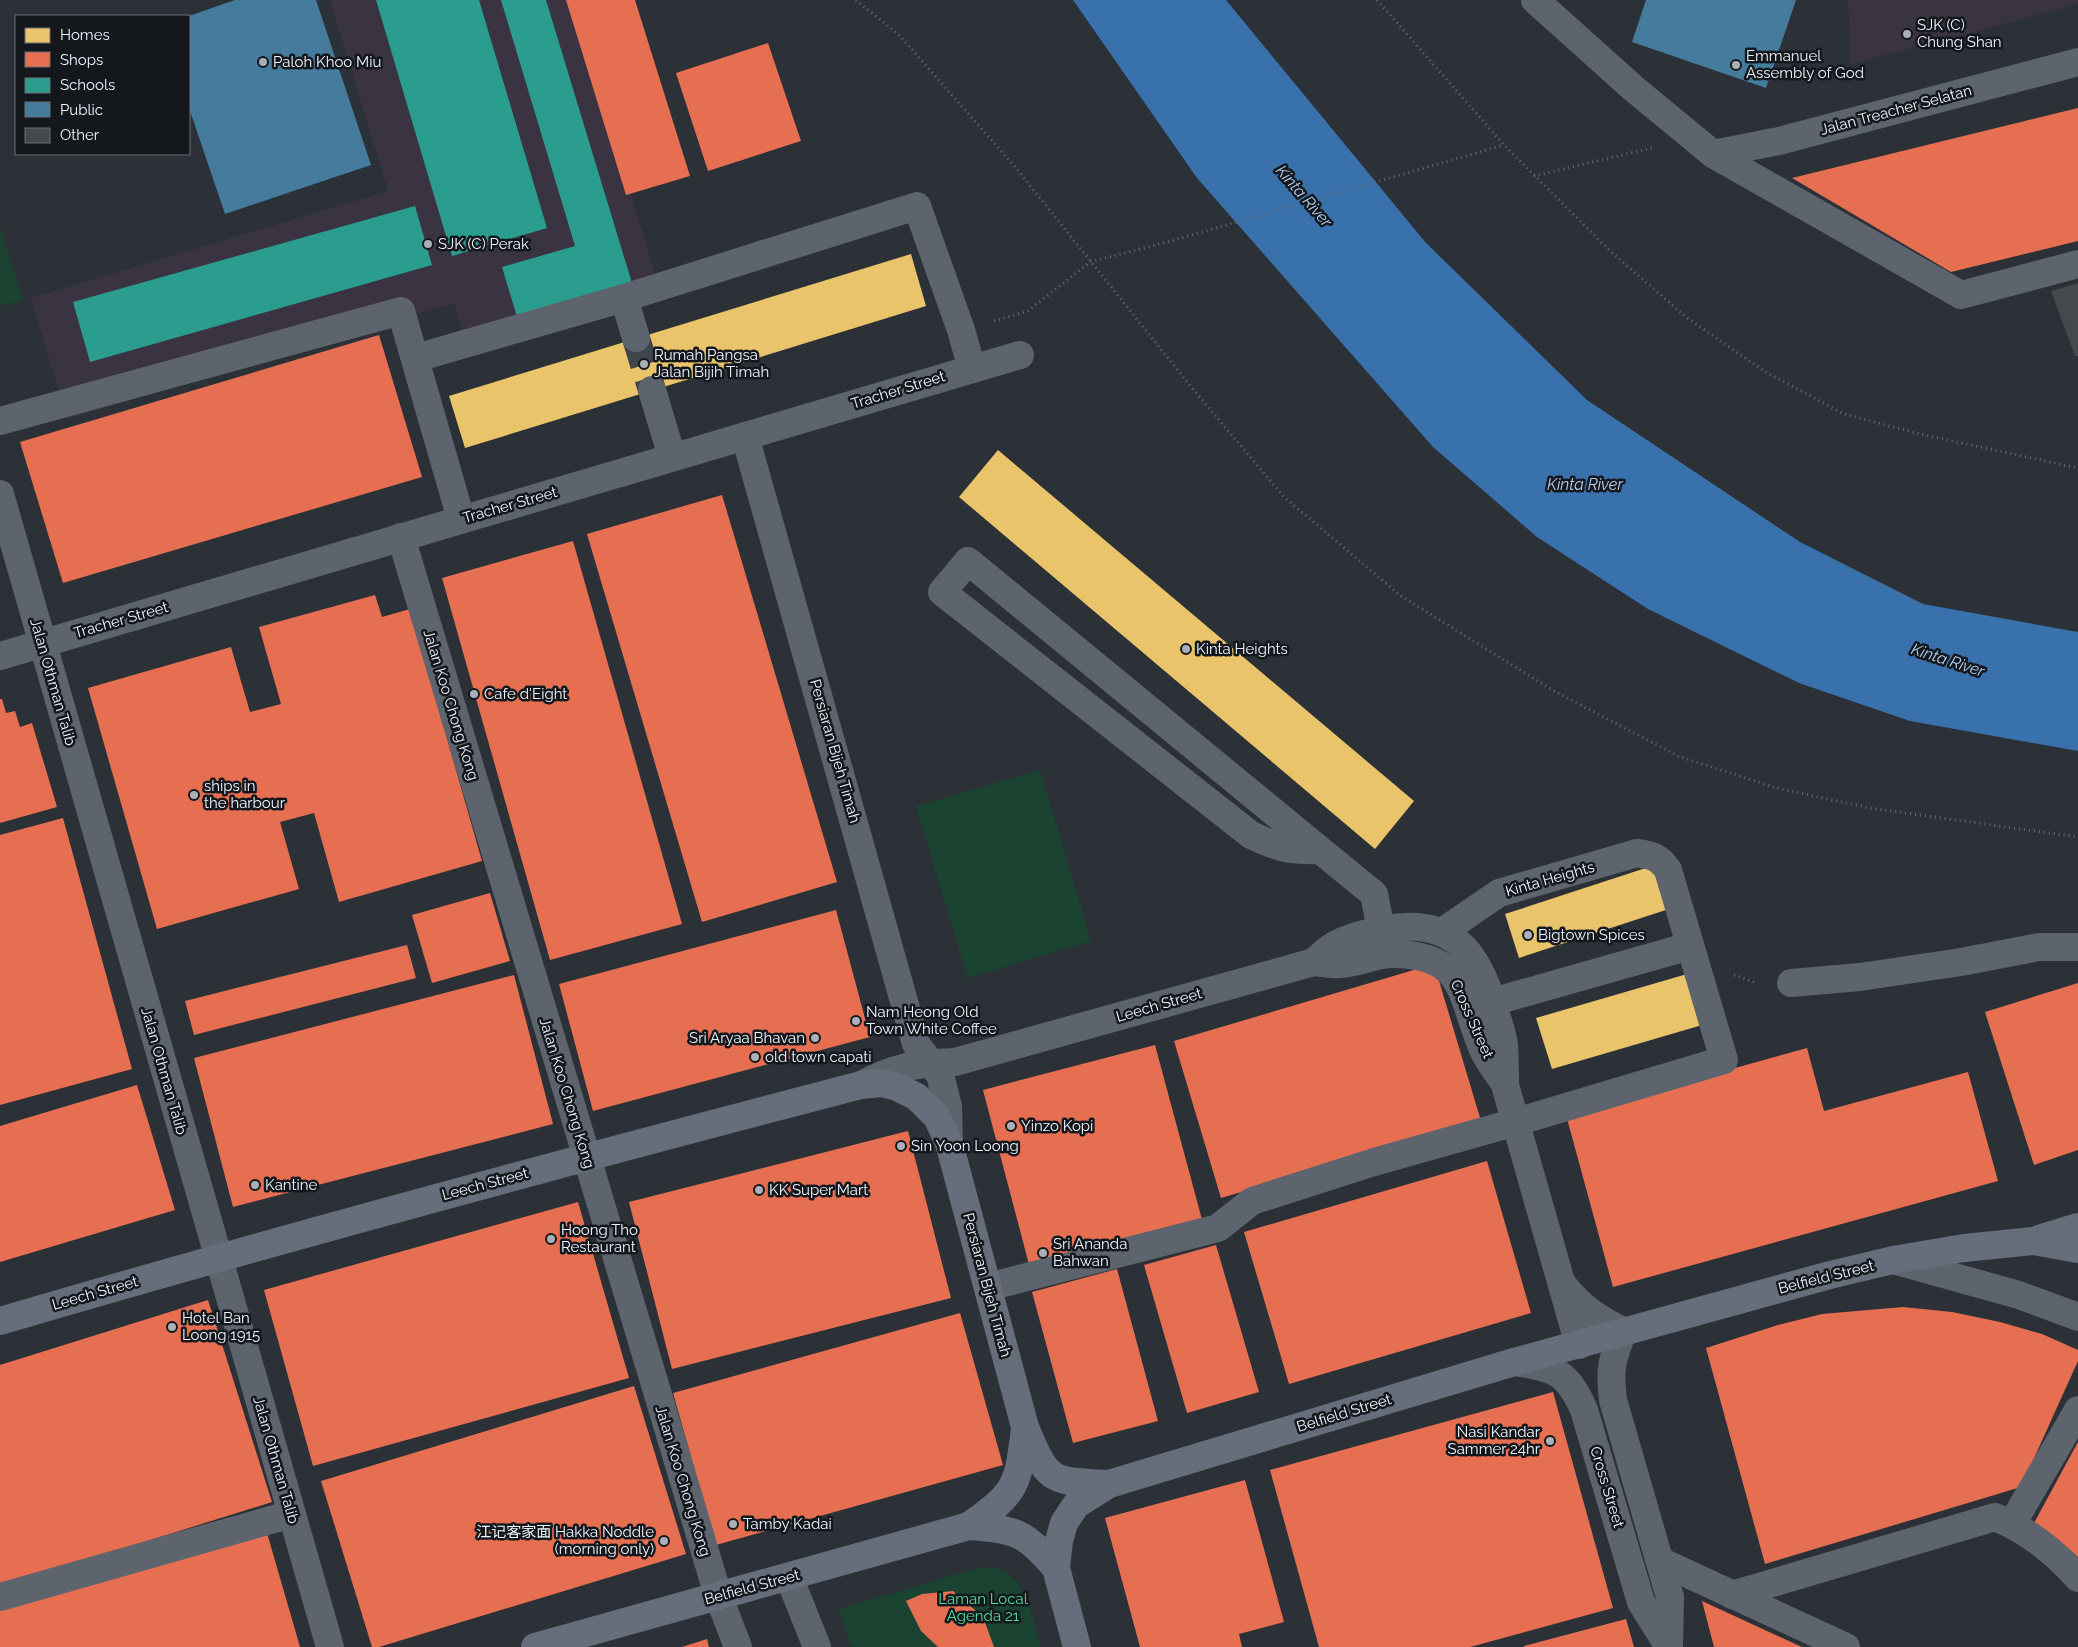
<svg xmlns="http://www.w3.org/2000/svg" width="2078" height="1647" font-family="Raleway,'Noto Sans SC',sans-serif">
  <rect width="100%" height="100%" fill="#2c3137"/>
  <g fill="#3a3442">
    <polygon points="330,0 572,0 662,297 469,355 454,303 67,419 31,298 388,191"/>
    <polygon points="1848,0 2078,0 2078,4 1851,64"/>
  </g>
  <g fill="#1a4431">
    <polygon points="0,227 23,300 0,306"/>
    <polygon points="1040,770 1091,941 968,978 916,806"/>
    <path d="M982,1567C988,1568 996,1567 1002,1570C1027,1580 1033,1623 1041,1647H853L850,1645L839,1609Z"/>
  </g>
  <polygon fill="#3971ac" points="1073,0 1226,0 1426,243 1587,400 1800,542 1923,604 2078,632 2078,751 1910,721 1799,683 1648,609 1537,537 1433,447 1197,178"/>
  <g fill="#e9c46a">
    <polygon points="911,254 926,306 465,448 449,396"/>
    <polygon points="998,450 1414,801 1375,849 959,497"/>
    <polygon points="1658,864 1672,908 1519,958 1505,914"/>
    <polygon points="1694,972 1709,1023 1552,1069 1536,1018"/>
  </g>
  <g fill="#e76f51">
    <polygon points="566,0 635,0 690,176 626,195"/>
    <polygon points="768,43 801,141 708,171 676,73"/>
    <polygon points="2078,108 2078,241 1951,272 1792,178"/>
    <polygon points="379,335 422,477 63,583 20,442"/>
    <polygon points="722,495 837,882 702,922 587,534"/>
    <polygon points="573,541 682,924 550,960 442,578"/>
    <polygon points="375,595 382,617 410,609 482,861 339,902 314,813 280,822 299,889 157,929 88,688 231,647 250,712 281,704 259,627"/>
    <polygon points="0,699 2,699 6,713 15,711 20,727 32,723 57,807 0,823"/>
    <polygon points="63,818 132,1069 0,1105 0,835"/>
    <polygon points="490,893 510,961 432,983 412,915"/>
    <polygon points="836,910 870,1037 593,1111 559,984"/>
    <polygon points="407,945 416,978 194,1035 185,1001"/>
    <polygon points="1434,964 1481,1121 1221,1198 1174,1041"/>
    <polygon points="514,975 553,1124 233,1207 194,1058"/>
    <polygon points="2078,983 2078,1150 2034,1165 1985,1012"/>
    <polygon points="1155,1045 1204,1227 1031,1272 983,1090"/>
    <polygon points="1807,1048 1824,1111 1968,1072 1998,1181 1613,1287 1566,1115"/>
    <polygon points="137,1085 175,1210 0,1262 0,1126"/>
    <polygon points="908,1131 951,1298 672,1369 629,1202"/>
    <polygon points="1487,1161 1531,1313 1289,1384 1244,1232"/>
    <polygon points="578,1202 629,1378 313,1466 264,1290"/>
    <polygon points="1216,1245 1259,1392 1187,1413 1144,1265"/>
    <polygon points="1117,1269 1158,1421 1073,1443 1032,1292"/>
    <polygon points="208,1300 272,1502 0,1587 0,1365"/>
    <polygon points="1903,1307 1952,1312 2000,1322 2042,1334 2078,1350 2078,1361 2021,1487 1765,1564 1706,1348 1778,1325 1822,1314"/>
    <polygon points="960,1313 1003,1465 716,1545 673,1393"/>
    <polygon points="634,1386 686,1554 379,1647 372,1647 321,1481"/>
    <polygon points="1553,1392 1613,1608 1470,1647 1319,1647 1270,1470"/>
    <polygon points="2078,1442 2078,1557 2052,1535 2034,1523"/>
    <polygon points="1245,1480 1284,1622 1239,1634 1242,1647 1140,1647 1105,1518"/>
    <polygon points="267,1533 300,1647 0,1647 0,1608"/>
    <polygon points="953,1591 983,1617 994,1647 938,1647 921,1631 906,1601 922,1594"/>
    <polygon points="1702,1601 1802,1647 1714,1647"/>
    <polygon points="1626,1619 1634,1647 1524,1647 1524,1646"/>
    <polygon points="707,1639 709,1647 682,1647"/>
  </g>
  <g fill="#2a9d8f">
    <polygon points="376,0 479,0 547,228 452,256"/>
    <polygon points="501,0 546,0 635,293 520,327 502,267 575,246"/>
    <polygon points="415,206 432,265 90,362 73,302"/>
  </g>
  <g fill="#457b9d">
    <polygon points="235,0 316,0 371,165 225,214 189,108 189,16"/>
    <polygon points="1646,0 1796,0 1766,88 1632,42"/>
  </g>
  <polygon fill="#45494e" points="2078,283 2078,356 2075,356 2051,291"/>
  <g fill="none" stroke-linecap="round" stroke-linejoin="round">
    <polyline stroke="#40454b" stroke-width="28" stroke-dasharray="28 14" stroke-linecap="butt" points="636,338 652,390"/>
    <g stroke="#676c73" stroke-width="3" stroke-dasharray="1 4" stroke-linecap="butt">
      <polyline points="856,0 900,36 1016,168 1192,388 1284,497 1401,596 1554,691 1678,756 1776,788 1870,808 2078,837"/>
      <polyline points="1377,0 1504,145 1609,250 1686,317 1764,371 1844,414 1924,435 2078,468"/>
      <polyline points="1534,176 1652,148"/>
      <polyline points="994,321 1028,311 1090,262 1171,241 1504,145"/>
      <polyline points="1734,975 1757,983"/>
    </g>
    <g stroke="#5e646e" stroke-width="28">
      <polyline points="1535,0 1633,88 1713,154 1961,295 2078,264"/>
      <polyline points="1713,154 1779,141 2078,62"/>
      <polyline points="624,298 636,338"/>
      <polyline points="416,358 624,298 917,206 961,330 972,369"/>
      <polyline points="652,390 672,457"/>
      <polyline points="0,421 401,311 461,519"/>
      <polyline points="745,436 916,1044 940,1075 948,1106 949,1143"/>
      <polyline points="0,494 330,1647"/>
      <polyline points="401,537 718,1595 738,1647"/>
      <polyline points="0,656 1020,355"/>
      <path d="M1320,850C1289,851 1279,848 1251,835L942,592L968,561L1320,850L1374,894L1381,930"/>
      <path d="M1314,962C1322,963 1332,965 1341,964C1359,963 1375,954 1393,954C1464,955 1460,991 1481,1045C1486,1059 1497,1072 1505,1084"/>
      <polyline points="1791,983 1860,977 1961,962 2039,947 2078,947"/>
      <polyline points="1492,1002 1690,946"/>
      <path d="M861,1085C894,1067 918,1063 955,1062L1314,962C1321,956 1327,949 1335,945C1349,937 1370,932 1386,929C1451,917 1478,951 1494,1009C1498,1021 1503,1034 1504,1046C1505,1059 1505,1072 1505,1085L1579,1345"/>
      <polyline points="1893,1260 2019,1295 2078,1317"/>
      <path d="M1564,1286C1582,1308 1598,1319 1623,1331C1612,1360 1609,1369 1613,1400L1670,1597L1669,1647"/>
      <path d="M988,1287L1218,1228L1252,1201L1374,1162L1516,1122L1724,1060L1668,870C1659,857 1652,855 1637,853L1499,893L1442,932"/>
      <path d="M1514,1362C1555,1368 1567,1371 1584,1410L1641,1602L1669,1647"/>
      <polyline points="2012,1524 2078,1410"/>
      <polyline points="1660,1561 1846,1647"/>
      <polyline points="789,1577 817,1647"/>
      <path d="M1732,1595L1995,1517C2027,1530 2055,1552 2078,1578"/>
      <polyline points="0,1597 292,1514"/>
    </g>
    <g stroke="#666d7b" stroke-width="28">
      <polyline points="2039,1239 2078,1227"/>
      <path d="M0,1321C286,1237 573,1160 861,1085L881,1083L897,1087L917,1097L937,1117L949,1143L1025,1427C1048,1483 1050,1481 1109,1484"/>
      <path d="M969,1526C1017,1530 1023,1531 1056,1568"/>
      <path d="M535,1647L969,1526C1017,1492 1018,1486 1025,1428"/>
      <polyline points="1077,1647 1056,1568 1059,1541 1064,1523 1076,1505 1109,1484 1514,1362 1830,1275 1893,1260 1964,1248 2033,1241 2078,1249"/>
    </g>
  </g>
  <g fill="#abb0b8" stroke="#14181d" stroke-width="2">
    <circle cx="1907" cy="34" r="5"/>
    <circle cx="263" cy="62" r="5"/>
    <circle cx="1736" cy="65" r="5"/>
    <circle cx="428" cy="244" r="5"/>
    <circle cx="644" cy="364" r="5"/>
    <circle cx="1186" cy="649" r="5"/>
    <circle cx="474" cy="694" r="5"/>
    <circle cx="194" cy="795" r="5"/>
    <circle cx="1528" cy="935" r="5"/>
    <circle cx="856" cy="1021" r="5"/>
    <circle cx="815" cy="1038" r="5"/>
    <circle cx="755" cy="1057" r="5"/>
    <circle cx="1011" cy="1126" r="5"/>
    <circle cx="901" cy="1146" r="5"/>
    <circle cx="255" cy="1185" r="5"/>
    <circle cx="759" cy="1190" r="5"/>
    <circle cx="551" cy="1239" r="5"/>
    <circle cx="1043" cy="1253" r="5"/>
    <circle cx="172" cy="1327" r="5"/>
    <circle cx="1550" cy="1441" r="5"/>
    <circle cx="733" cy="1524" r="5"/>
    <circle cx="664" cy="1541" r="5"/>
  </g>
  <g text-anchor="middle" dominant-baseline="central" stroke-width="5" stroke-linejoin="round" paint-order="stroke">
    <g font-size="15" fill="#eff5fd" stroke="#14181d" text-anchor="start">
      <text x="1917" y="25">SJK (C)<tspan x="1917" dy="17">Chung Shan</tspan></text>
      <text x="1746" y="56">Emmanuel<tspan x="1746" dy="17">Assembly of God</tspan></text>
      <text x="273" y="62">Paloh Khoo Miu</text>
      <text x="438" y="244">SJK (C) Perak</text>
      <text x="654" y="355">Rumah Pangsa<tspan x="654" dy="17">Jalan Bijih Timah</tspan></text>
      <text x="1196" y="649">Kinta Heights</text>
      <text x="484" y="694">Cafe d'Eight</text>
      <text x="204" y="786">ships in<tspan x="204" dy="17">the harbour</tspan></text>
      <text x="1538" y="935">Bigtown Spices</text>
      <text x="866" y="1012">Nam Heong Old<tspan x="866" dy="17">Town White Coffee</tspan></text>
      <text x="805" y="1038" text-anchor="end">Sri Aryaa Bhavan</text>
      <text x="765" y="1057">old town capati</text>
      <text x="1021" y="1126">Yinzo Kopi</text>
      <text x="911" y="1146">Sin Yoon Loong</text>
      <text x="265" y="1185">Kantine</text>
      <text x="769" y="1190">KK Super Mart</text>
      <text x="561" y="1230">Hoong Tho<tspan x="561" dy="17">Restaurant</tspan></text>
      <text x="1053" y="1244">Sri Ananda<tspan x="1053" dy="17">Bahwan</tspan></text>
      <text x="182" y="1318">Hotel Ban<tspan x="182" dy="17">Loong 1915</tspan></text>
      <text x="1540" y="1432" text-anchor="end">Nasi Kandar<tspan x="1540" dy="17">Sammer 24hr</tspan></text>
      <text x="743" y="1524">Tamby Kadai</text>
      <text x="654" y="1532" text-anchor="end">江记客家面 Hakka Noddle<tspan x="654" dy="17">(morning only)</tspan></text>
    </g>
    <g font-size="15" fill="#eff5fd" stroke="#14181d">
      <text transform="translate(1896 110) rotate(-15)">Jalan Treacher Selatan</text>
      <text transform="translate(898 390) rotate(-17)">Tracher Street</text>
      <text transform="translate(510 505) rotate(-16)">Tracher Street</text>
      <text transform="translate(121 620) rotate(-16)">Tracher Street</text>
      <text transform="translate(53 682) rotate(74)">Jalan Othman Talib</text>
      <text transform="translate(451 705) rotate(73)">Jalan Koo Chong Kong</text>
      <text transform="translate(835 751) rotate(74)">Persiaran Bijeh Timah</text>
      <text transform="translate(1550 879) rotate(-16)">Kinta Heights</text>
      <text transform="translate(1159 1005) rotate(-16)">Leech Street</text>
      <text transform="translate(1472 1019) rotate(66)">Cross Street</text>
      <text transform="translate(164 1071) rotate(74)">Jalan Othman Talib</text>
      <text transform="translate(567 1093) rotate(73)">Jalan Koo Chong Kong</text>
      <text transform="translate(485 1184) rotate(-15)">Leech Street</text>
      <text transform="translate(1826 1277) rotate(-14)">Belfield Street</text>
      <text transform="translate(987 1285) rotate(75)">Persiaran Bijeh Timah</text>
      <text transform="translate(95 1293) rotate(-16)">Leech Street</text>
      <text transform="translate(1344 1413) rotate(-17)">Belfield Street</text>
      <text transform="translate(276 1460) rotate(74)">Jalan Othman Talib</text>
      <text transform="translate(683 1481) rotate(73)">Jalan Koo Chong Kong</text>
      <text transform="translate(1607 1487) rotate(73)">Cross Street</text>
      <text transform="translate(752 1587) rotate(-15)">Belfield Street</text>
    </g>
    <g font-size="15" fill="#53dc9c" stroke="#14181d">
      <text x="983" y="1599">Laman Local<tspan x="983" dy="17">Agenda 21</tspan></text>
    </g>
    <g font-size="16" font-style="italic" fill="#b3d1f5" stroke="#14181d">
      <text transform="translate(1304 196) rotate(49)">Kinta River</text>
      <text x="1585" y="484">Kinta River</text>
      <text transform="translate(1948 660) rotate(18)">Kinta River</text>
    </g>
  </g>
  <rect x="15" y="15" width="175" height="140" fill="#14181d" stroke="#6c7077"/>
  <rect x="25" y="28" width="25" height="15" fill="#e9c46a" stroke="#6c7077"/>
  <text x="60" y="40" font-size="15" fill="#eff5fd">Homes</text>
  <rect x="25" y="52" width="25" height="15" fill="#e76f51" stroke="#6c7077"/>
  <text x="60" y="65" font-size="15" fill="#eff5fd">Shops</text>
  <rect x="25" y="78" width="25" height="15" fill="#2a9d8f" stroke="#6c7077"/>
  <text x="60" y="90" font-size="15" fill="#eff5fd">Schools</text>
  <rect x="25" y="102" width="25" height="15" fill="#457b9d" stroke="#6c7077"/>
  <text x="60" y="115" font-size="15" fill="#eff5fd">Public</text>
  <rect x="25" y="128" width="25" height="15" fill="#45494e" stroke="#6c7077"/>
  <text x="60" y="140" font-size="15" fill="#eff5fd">Other</text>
</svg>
